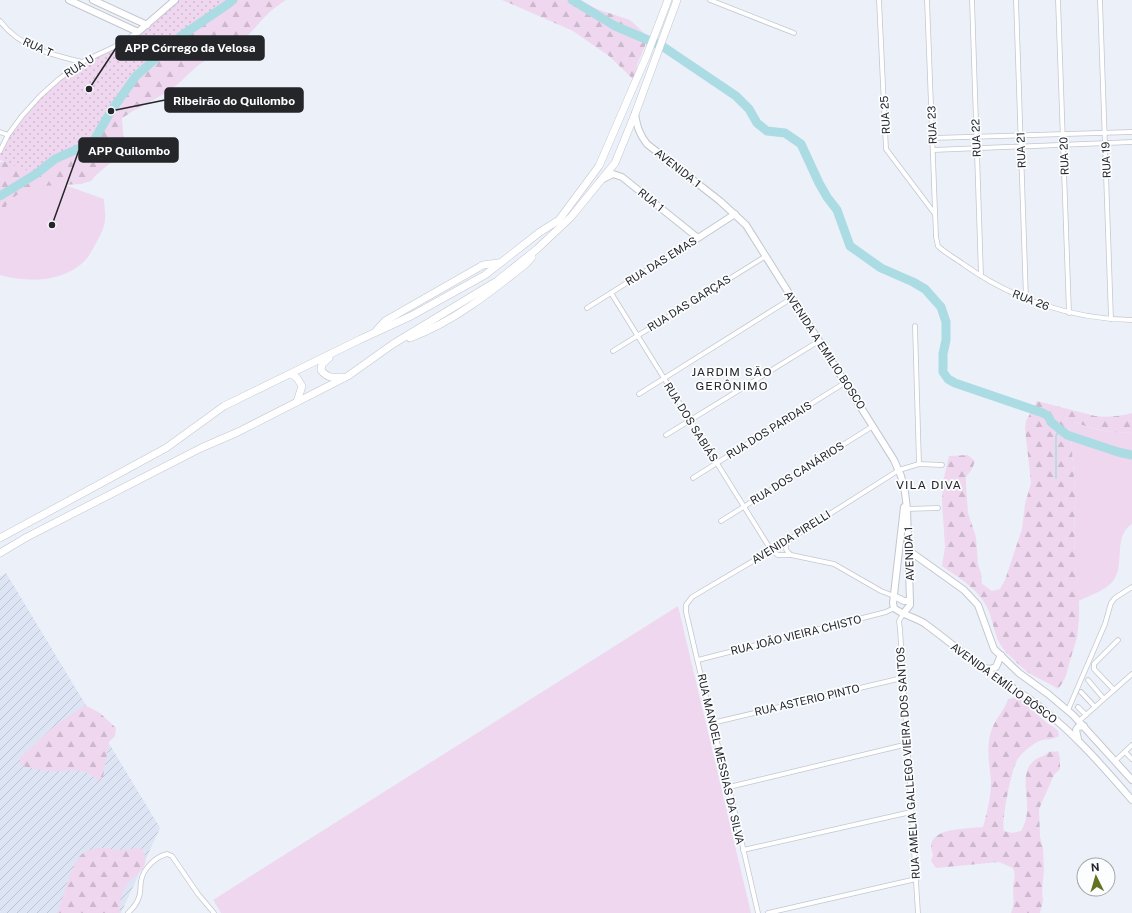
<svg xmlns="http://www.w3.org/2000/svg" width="1132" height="913" font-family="'Public Sans',sans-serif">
  <defs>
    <pattern id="industrial-furrows" width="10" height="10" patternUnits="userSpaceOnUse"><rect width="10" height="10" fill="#dde4f4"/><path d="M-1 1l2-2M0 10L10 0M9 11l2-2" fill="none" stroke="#bec3d1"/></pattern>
    <pattern id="forest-firs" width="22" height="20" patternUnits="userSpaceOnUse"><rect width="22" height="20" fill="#efd8ef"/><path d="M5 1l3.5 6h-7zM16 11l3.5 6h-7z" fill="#cdb9cd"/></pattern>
    <pattern id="park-dots" width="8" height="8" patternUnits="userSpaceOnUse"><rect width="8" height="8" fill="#efd8ef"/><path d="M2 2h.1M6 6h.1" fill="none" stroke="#cdb9cd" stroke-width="1.8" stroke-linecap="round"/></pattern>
  </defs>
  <rect width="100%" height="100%" fill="#ecf0f9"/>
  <polygon fill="url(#industrial-furrows)" points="6,573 160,828 121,913 0,913 0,577"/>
  <g fill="#efd8ef">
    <path d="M0,162L104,199C104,206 106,214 105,220C104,229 100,236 96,243C92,251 87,260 80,265C58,283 25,282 0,275Z"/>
    <path d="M1075,422C1092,430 1113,434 1132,432V524C1112,537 1126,564 1113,581C1105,591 1090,595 1079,601L1074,541C1076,529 1073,517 1076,505L1071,437L1069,429Z"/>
    <polygon points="678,606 751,913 221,913 213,900"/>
  </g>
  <g fill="url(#forest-firs)">
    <path d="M212,0H286C279,5 272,9 267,15C257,24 250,35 239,43C229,51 215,54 204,61C191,70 182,82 169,91C154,100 137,108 122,118L124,146L121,154L96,175L91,181L81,184L43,186L24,191L17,195L8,201L5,209L0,210V163L9,159Z"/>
    <polygon points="502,0 580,0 597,9 630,20 644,33 647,41 637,65 636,82 609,56 573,31"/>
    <path d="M1037,401L1095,416C1107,418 1120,416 1132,413V432C1113,434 1093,430 1075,422L1069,429L1071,437L1076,505C1073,517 1076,529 1074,541C1077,573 1082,606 1077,637C1075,645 1072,653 1070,661C1066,674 1067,678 1058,689C1049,683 1039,679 1029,673C1022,668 1007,654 1002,647C994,636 993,619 987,607C977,588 959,578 942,566L945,547L942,501L943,482L949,456L968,455L975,461L972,469L966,477V485L968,513L976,537L978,565L981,573L982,584L992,591L1000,589L1005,580L1022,529L1025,504L1031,483L1025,429L1026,421Z"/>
    <path d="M1013,698H1017L1021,700L1047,723L1055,728L1058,731L1059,736C1051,741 1046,738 1039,741C1035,743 1030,747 1026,750C1021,754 1017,759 1015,765C1011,774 1001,822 1004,831L1012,833L1021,831C1024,826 1026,819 1027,813C1029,792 1016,765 1043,756C1045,755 1047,753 1049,752C1051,751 1056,752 1058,751L1060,759V769L1054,775L1039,809L1040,837L1043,848L1044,871L1042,890L1043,901L1040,913H1011C1015,904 1013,897 1013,887C1014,879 1016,875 1013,868L999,862L936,868L931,861L933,854C921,827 968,829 983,827C987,812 991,797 991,782C990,768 987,754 989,741C990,731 995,721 1001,713C1004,708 1006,705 1008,699Z"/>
    <path d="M85,705L100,713L116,728L115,736L109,742L103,777L98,781C82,764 69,773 50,771C41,771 31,768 22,766L19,763L21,757L52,728Z"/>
    <path d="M97,848H107L117,850L141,848C154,868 136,872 126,886C120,895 119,903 120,913H57C63,899 71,863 82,854C87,850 91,850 97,848Z"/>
  </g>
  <polygon fill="url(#park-dots)" points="177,0 233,0 228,4 181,36 136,77 111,111 93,142 55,159 36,174 0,160 0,151 24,117 41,97 60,80 86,61 130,40 153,23"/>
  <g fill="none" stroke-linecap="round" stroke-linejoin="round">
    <polyline stroke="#acdce3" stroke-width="1.5" points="1056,478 1056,436 1059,429"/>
    <g stroke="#acdce3" stroke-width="9">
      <polyline points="572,0 615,26 662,46 736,96 749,109 757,123 767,131 785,133 801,144 819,183 827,197 837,210 850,246 881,268 913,282 925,289 941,307 946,322 946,340 943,354 943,372 948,379 955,383 1043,413 1048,416 1051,422 1067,435 1118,452 1132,455"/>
      <polyline points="0,196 36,174 55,159 93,142 111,111 136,76 181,36 228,4 233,0"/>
    </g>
    <defs>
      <g id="street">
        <polyline points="710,0 794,33"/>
        <polyline points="879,0 886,149 935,214"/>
        <path d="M927,0L936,237L938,246C945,253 955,258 963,264C1012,299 1071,319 1132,320"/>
        <polyline points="972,0 981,276"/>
        <polyline points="1016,0 1026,299"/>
        <polyline points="1058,0 1069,313"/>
        <polyline points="1100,0 1111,319"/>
        <path d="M0,21C19,47 52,55 82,62"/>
        <polyline points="0,132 8,135"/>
        <polyline points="932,138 1132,132"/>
        <polyline points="933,150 1132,142"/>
        <polyline points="0,151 8,135 22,116 40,96 59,79 82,62 114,47 138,32"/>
        <polyline points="611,293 771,550 778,555 791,555 834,564 881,591 894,596"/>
        <polyline points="587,308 698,238"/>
        <polyline points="915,326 919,464"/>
        <polyline points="613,351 766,256"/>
        <polyline points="639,394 792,298"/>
        <polyline points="666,435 819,341"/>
        <polyline points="693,478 846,382"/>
        <polyline points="907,509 938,508"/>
        <polyline points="721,521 873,426"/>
        <path d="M787,541C785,548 785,550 791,555"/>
        <polyline points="903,614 899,621 900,629 918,913"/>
        <polyline points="698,660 886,612 894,608"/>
        <polyline points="1088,680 1104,699"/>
        <polyline points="1114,690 1094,669 1094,664 1118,640"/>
        <polyline points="1081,692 1095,707"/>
        <polyline points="1078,707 1086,715"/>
        <polyline points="1068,710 1105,624 1111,603 1115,598 1132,587"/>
        <polyline points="1079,721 1132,674"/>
        <polyline points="712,723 902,678"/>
        <polyline points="1125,752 1132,759"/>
        <polyline points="1115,761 1132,745"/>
        <polyline points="729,787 908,744"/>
        <polyline points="743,850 911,812"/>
        <path d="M128,913C133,908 137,904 139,897C141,892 140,887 141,881C143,869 155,857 167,854L172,856L198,894L214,913"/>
        <polyline points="758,913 729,787 712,723 686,612 686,605 692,597 787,541 899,470 919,464 942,465"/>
        <polyline points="768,913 916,879"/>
      </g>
      <g id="secondary">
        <polyline points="69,0 138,32 175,0"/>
        <polyline points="93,0 147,25"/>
        <path d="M635,114C637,126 639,134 647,144L720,201L746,225L894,460L901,476L905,492L907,509L910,601V605L903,614"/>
        <polyline points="601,180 613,174 622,177 698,238 735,214"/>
        <path d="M904,507L893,603L894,608C903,615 914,617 924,623C946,639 967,657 990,673C1002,681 1015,689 1028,698C1068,726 1100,763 1132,800"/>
        <polyline points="908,550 964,590 978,605 994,649 1019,673 1048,694 1073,715 1132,780"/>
        <polyline points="894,596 904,601 910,601"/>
        <polyline points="984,668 990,669 996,667 1001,655"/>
        <polyline points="1078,739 1076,730 1078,727 1084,726"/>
      </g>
      <g id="primary">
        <polyline points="376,331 385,321 483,265 498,263"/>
        <path d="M410,338C453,322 491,292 527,263L532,257"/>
        <path d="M329,358L322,364L321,370C327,378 333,378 342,377"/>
        <polyline points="291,374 297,378 302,386 297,402"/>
        <polyline points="0,538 166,448 224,406 361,339 411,316 485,275 540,232 559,220 599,166 647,55 668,0"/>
        <polyline points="0,553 27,537 201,448 238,432 348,376 393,344 497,281 537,249 571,217 615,163 635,114 677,0"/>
      </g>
    </defs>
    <use href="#street" stroke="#c3c7d0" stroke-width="5.5"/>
    <use href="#secondary" stroke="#c3c7d0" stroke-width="8"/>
    <use href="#primary" stroke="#c3c7d0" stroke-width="8"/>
    <use href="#street" stroke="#fff" stroke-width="4"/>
    <use href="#secondary" stroke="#fff" stroke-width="6"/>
    <use href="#primary" stroke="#fff" stroke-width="7"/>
  </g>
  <g text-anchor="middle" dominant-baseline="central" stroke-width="3.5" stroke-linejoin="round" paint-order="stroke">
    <g font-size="11" fill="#25262a" stroke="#fcfdff">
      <text transform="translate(38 47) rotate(24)">RUA T</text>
      <text transform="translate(79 66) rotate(-32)">RUA U</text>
      <text transform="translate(885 115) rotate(-93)">RUA 25</text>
      <text transform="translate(932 125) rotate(-92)">RUA 23</text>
      <text transform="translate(976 138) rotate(-92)">RUA 22</text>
      <text transform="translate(1021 150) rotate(-92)">RUA 21</text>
      <text transform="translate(1064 156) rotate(-92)">RUA 20</text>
      <text transform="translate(1106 160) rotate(-92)">RUA 19</text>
      <text transform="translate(678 168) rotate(38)">AVENIDA 1</text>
      <text transform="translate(651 200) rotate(39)">RUA 1</text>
      <text transform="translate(661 261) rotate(-32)">RUA DAS EMAS</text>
      <text transform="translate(1031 300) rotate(21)">RUA 26</text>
      <text transform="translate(689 303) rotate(-32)">RUA DAS GARÇAS</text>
      <text transform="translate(825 350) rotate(57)">AVENIDA A EMILIO BOSCO</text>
      <text transform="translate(691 422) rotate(58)">RUA DOS SABIÁS</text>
      <text transform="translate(769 430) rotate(-32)">RUA DOS PARDAIS</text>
      <text transform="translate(797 473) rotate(-32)">RUA DOS CANÁRIOS</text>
      <text transform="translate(791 537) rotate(-32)">AVENIDA PIRELLI</text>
      <text transform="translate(909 554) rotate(-92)">AVENIDA 1</text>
      <text transform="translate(796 635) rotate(-14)">RUA JOÃO VIEIRA CHISTO</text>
      <text transform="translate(1004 683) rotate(36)">AVENIDA EMÍLIO BÔSCO</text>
      <text transform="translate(807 700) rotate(-13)">RUA ASTERIO PINTO</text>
      <text transform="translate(721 759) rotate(77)">RUA MANOEL MESSIAS DA SILVA</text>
      <text transform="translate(908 763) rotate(-94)">RUA AMELIA GALLEGO VIEIRA DOS SANTOS</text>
    </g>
    <g font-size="12" letter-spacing="1" fill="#25262a" stroke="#fcfdff">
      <text x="732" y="372">JARDIM SÃO<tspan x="732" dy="14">GERÔNIMO</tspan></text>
      <text x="929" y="485">VILA DIVA</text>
    </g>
  </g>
  <path fill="none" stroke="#25262a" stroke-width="1.5" d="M89 89L116 48M111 111L165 100M52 225L79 150"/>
  <g fill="#25262a" stroke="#fcfdff" stroke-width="1.5">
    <circle cx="89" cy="89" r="4"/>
    <circle cx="111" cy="111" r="4"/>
    <circle cx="52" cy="225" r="4"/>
  </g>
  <g fill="#25262a" stroke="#25262a" stroke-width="1.5">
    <rect x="116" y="36" width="148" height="24" rx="4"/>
    <rect x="165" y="88" width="138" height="24" rx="4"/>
    <rect x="79" y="138" width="99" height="24" rx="4"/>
  </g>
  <g font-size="12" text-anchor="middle" font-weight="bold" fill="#fff">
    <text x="190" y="52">APP Córrego da Velosa</text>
    <text x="234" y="105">Ribeirão do Quilombo</text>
    <text x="129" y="155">APP Quilombo</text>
  </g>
  <g transform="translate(1096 877) rotate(355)"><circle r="19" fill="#fcfdff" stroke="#a6a7aa"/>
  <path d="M0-3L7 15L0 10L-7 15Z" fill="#62721f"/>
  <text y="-6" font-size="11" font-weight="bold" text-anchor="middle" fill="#25262a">N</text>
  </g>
</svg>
